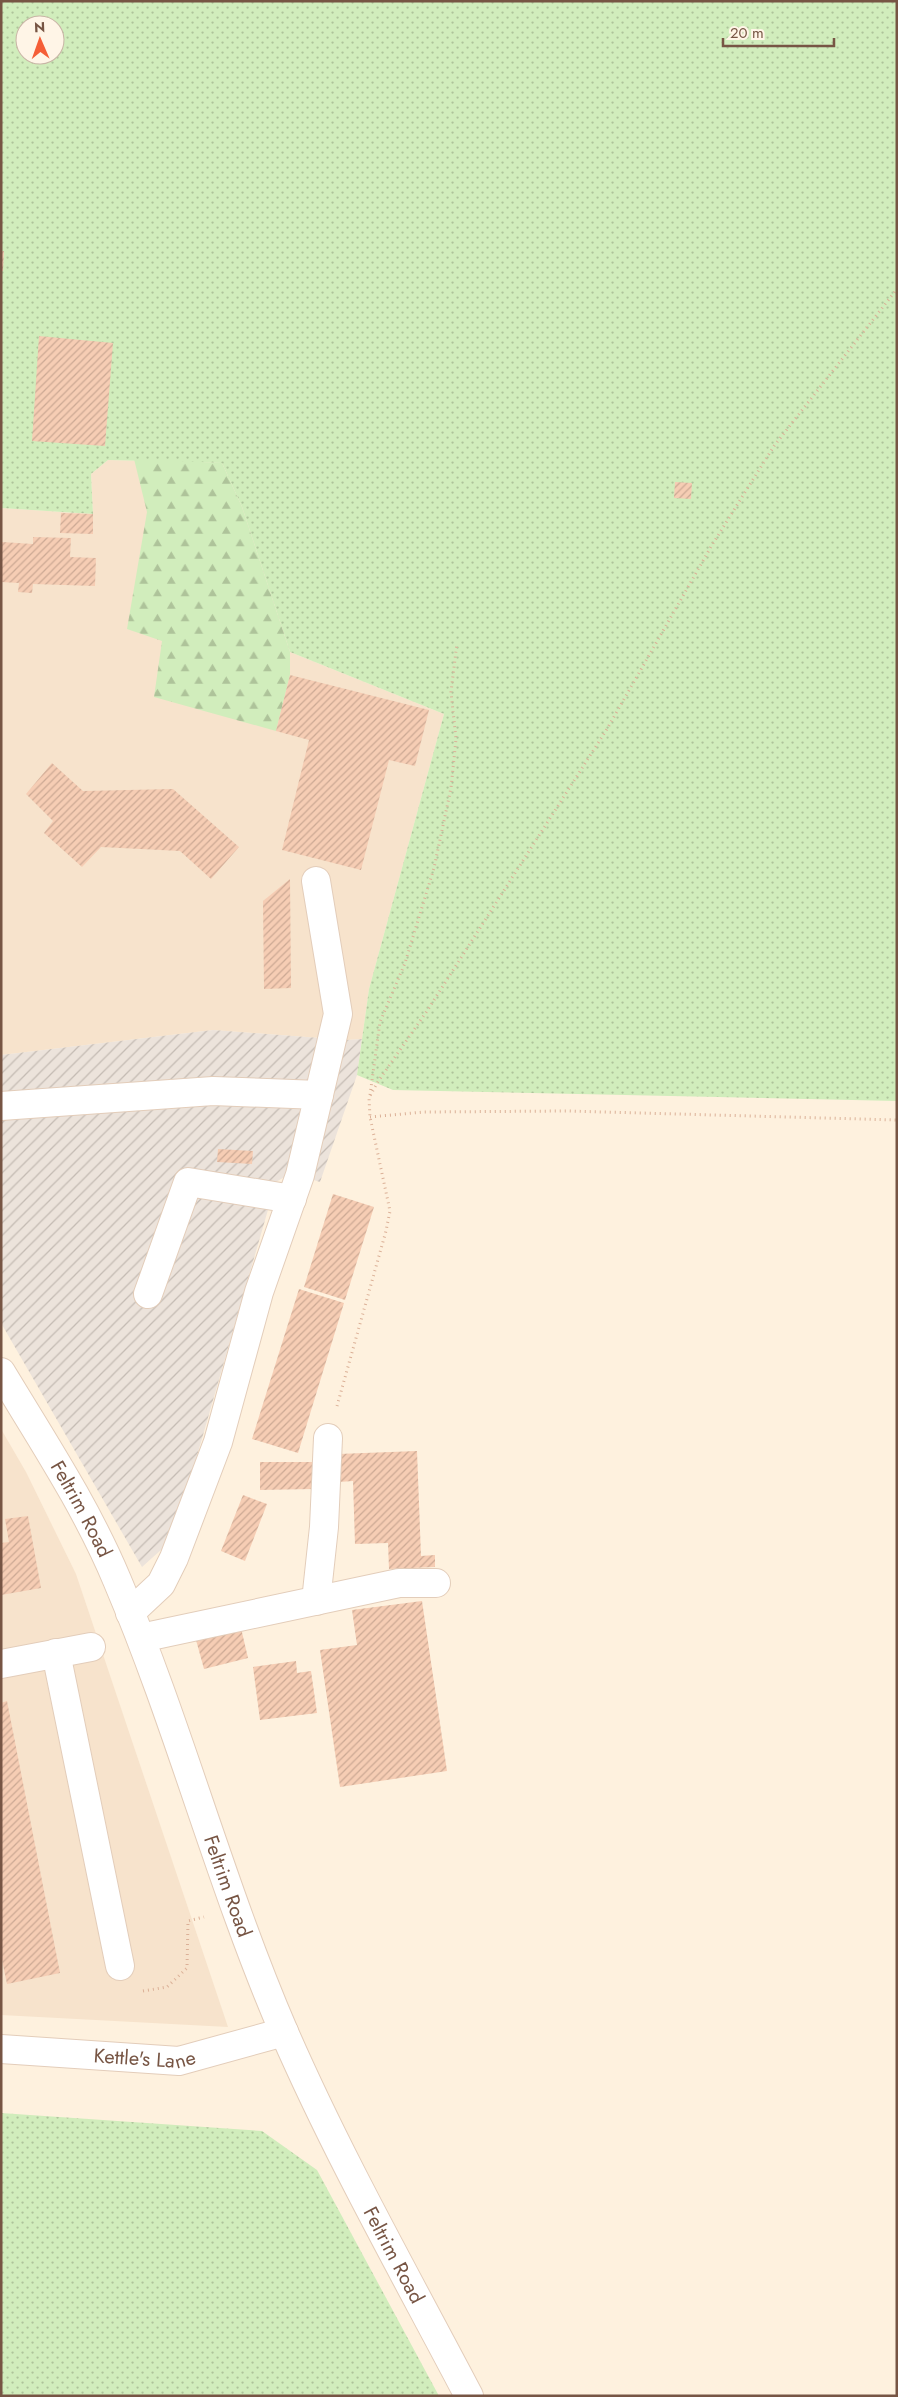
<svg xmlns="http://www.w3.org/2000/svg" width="898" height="2397" font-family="Jost,sans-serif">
  <defs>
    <pattern id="industrial-furrows" width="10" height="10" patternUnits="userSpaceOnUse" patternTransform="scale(1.25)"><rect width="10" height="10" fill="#ece3db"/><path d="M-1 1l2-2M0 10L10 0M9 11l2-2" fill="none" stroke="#c4bbb3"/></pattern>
    <pattern id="grass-dots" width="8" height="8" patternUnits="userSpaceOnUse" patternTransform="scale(1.25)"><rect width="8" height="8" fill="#d1edbc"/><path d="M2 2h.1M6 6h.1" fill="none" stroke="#aec39a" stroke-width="1.8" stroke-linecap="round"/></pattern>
    <pattern id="forest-firs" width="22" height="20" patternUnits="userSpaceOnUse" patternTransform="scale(1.25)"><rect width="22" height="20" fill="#d1edbc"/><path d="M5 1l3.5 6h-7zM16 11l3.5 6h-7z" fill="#aec39a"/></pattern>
    <pattern id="building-hatch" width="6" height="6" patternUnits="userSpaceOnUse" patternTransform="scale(1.25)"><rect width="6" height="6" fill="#f6cdb4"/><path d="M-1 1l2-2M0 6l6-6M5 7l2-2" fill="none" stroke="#cca994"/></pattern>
  </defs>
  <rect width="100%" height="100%" fill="#fef1de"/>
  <g fill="#f7e3cc">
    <polygon points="108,460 222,463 242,507 290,652 444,714 369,989 362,1039 346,1040 213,1030 1,1055 1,508 93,514 91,474"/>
    <polygon points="1,1429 26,1472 76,1574 228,2027 1,2015"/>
  </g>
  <polygon fill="url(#industrial-furrows)" points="213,1030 346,1040 362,1039 357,1075 320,1182 291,1173 276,1182 173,1539 142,1567 1,1323 1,1055"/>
  <g fill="url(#grass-dots)" fill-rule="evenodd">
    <path d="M1,1H897V1101L393,1090L357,1075L369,989L444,714L290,652L242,507L222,463L108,460L91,474L93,514L1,508ZM25,25H55V55H25Z"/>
    <polygon points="1,2113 262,2131 317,2170 439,2396 1,2396"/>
  </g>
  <polygon fill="url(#forest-firs)" points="134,459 222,463 242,507 290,652 290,675 276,731 154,697 162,641 127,629 147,512"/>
  <g fill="url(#building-hatch)">
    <polygon points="1,251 4,251 3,271 1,271"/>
    <polygon points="39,336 113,343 105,446 32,441"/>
    <polygon points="675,482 692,483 691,499 674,498"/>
    <polygon points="61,513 93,514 93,534 60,533"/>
    <polygon points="33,537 71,538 70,557 96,558 95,586 33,584 32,593 18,592 19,583 1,582 2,542 33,544"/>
    <polygon points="290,675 429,710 415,766 389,760 361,870 282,850 309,740 276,731"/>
    <polygon points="52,763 83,791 173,789 239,847 211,879 180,851 101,847 82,867 44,833 53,821 26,794"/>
    <polygon points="290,879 291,988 264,989 263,901"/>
    <polygon points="218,1149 253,1151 252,1164 217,1162"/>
    <polygon points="333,1194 374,1207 345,1300 304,1287"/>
    <polygon points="299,1289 344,1303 298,1453 252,1439"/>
    <polygon points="417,1451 421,1556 435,1555 435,1567 389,1569 388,1543 355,1544 353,1481 339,1482 338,1454"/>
    <polygon points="260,1462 314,1462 315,1489 260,1490"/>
    <polygon points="243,1495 267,1504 245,1561 221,1551"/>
    <polygon points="28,1516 41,1588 1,1595 1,1543 9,1542 5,1519"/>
    <polygon points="422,1601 447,1771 340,1787 320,1650 357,1645 352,1610"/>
    <polygon points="241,1628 248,1658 204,1669 196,1640"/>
    <polygon points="296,1661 297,1673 311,1671 317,1713 260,1720 253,1667"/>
    <polygon points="7,1701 60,1973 7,1984 1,1955 1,1703"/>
  </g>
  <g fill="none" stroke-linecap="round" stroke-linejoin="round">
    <defs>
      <g id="minor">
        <polyline points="1,1106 213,1091 319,1095"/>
        <polyline points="148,1294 188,1182 292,1199"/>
        <path id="s1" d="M1,1372C42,1440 86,1506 117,1580C180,1728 220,1884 284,2032C338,2156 406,2276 469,2396"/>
        <polyline points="316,1601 324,1527 328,1438"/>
        <polyline points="130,1613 161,1584 174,1558 218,1442 259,1292 300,1175 338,1014 316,881"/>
        <polyline points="141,1638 399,1583 436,1583"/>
        <polyline points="56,1653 120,1966"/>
        <polyline points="1,1664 91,1647"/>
        <path id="s2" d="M1,2049L179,2061L284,2032"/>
      </g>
    </defs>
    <use href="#minor" stroke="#e3cdba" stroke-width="30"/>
    <g stroke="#dbb097" stroke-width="3" stroke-dasharray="1 4" stroke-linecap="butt">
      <polyline points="370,1095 380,1022 405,963 434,868 451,788 456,739 451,692 457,643"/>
      <polyline points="370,1117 424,1112 567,1111 897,1120"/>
      <polyline points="337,1406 386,1231 390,1211 370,1117 369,1098 377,1083 427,1011 607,729 712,545 774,446 897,289"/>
      <polyline points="143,1991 167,1987 187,1968 188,1921 204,1917"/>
    </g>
    <use href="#minor" stroke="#fff" stroke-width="28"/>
  </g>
  <g text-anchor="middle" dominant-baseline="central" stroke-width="5" stroke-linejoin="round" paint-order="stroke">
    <g font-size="20" fill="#754" stroke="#fff5e7">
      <text stroke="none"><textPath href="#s1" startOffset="159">Feltrim Road</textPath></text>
      <text stroke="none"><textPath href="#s1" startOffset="564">Feltrim Road</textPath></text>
      <text stroke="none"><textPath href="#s2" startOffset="144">Kettle's Lane</textPath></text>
      <text stroke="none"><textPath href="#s1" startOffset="969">Feltrim Road</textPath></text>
    </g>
  </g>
  <rect width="898" height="2397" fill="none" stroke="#775544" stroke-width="5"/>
  <g transform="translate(40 40) rotate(358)"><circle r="24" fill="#fff5e7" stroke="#c9b5a6"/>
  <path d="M0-4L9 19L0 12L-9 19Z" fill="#f55e37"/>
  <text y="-8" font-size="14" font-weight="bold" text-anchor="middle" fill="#775544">N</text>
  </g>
  <path d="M723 38v8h111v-8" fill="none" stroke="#775544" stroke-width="2.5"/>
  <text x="730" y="38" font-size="15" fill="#775544" stroke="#fff5e7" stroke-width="4" paint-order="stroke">20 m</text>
</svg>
